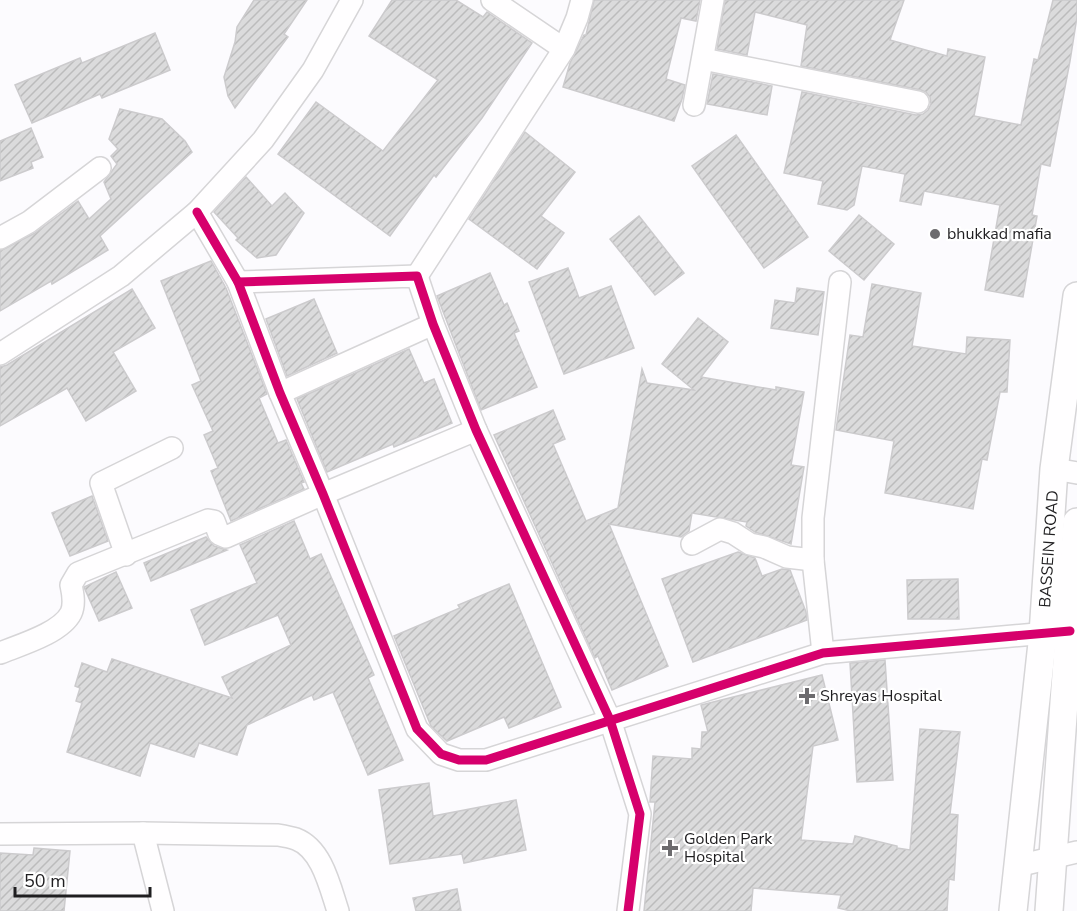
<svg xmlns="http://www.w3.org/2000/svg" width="1077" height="911" font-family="'Nunito Sans',sans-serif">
  <defs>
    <pattern id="building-hatch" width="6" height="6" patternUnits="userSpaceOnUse" patternTransform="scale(1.5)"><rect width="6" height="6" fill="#dbdbdc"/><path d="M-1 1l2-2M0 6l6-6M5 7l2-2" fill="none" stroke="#bcbcbc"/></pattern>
  </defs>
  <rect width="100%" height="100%" fill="#fcfbfe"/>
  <g fill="url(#building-hatch)" stroke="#cccbcd" stroke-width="1.5">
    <polygon points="254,0 307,0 284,34 288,37 235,108 228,96 224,77 235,42 237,27"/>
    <polygon points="392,0 456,0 483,17 487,12 532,43 482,118 436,177 434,175 390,236 278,154 316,102 383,151 438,80 369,36"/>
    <polygon points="594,0 700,0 696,21 681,18 666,79 685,85 682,99 674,121 563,87 570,63 584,35 586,35"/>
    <polygon points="725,0 904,0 890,40 947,56 948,49 985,57 974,116 1021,125 1034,59 1038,60 1053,0 1077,0 1077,17 1070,61 1050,166 1041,164 1032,215 1037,216 1023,297 985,290 1000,205 924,191 921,205 900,201 905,174 862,166 854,205 847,210 818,204 823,181 784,173 802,92 916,115 923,114 928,110 931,104 930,97 926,92 921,90 801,66 807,25 755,12 747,55 717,49"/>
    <polygon points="155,33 170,70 102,98 100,94 32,123 15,85 80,58 82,63"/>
    <polygon points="713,74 772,86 767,115 707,104"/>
    <polygon points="120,109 162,119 185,141 192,152 100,236 108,250 52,284 51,281 0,311 0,251 35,233 78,201 89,219 111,199 104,182 117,164 111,156 118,149 109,139"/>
    <polygon points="31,128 43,157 31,162 33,168 0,181 0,141"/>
    <polygon points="525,132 575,172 541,216 564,233 537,269 469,219"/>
    <polygon points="736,135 808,237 764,268 692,166"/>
    <polygon points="246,177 272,206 285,193 304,213 276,255 257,258 236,240 238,238 214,212"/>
    <polygon points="859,215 894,244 864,280 829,251"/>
    <polygon points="639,216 684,273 655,295 610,239"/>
    <polygon points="211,261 226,288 267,394 259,398 278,443 286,440 304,482 301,483 304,489 231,521 211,471 218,468 204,435 213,431 192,385 201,381 161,281"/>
    <polygon points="568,268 579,298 611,286 634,348 564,374 529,282"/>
    <polygon points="490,273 504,305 507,303 519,331 514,333 537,387 481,410 437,296"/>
    <polygon points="872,284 921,293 912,346 966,354 967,337 1010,340 1007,392 1000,392 987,460 982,459 973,509 885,493 894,441 836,430 850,335 863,337"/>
    <polygon points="797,288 824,292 818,335 771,328 775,300 795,303"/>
    <polygon points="132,289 155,328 113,352 136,391 86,421 67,388 0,426 0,367 7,365"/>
    <polygon points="314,299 337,353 287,376 266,319"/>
    <polygon points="698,318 728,342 701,377 776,390 776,387 804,392 791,465 804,467 791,544 755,532 746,526 747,522 692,513 689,531 681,537 609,524 668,666 612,690 598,656 595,658 494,435 553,410 565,439 553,444 586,521 618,508 642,369 647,383 694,390 662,364"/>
    <polygon points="409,349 424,383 434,379 452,423 394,447 393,444 327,472 297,399"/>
    <polygon points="92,496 108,541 70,556 52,513"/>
    <polygon points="294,521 310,559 321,554 374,675 368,678 403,760 368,775 333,692 314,700 312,695 247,725 237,755 199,743 194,757 150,743 140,776 67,752 82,703 76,701 80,688 75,686 82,663 107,672 112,659 232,698 222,677 291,645 278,615 205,645 191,610 257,583 240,545"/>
    <polygon points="206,537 214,546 227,550 151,581 144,563"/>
    <polygon points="738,552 755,558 762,576 782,569 790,570 806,612 807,620 693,662 662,579"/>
    <polygon points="116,572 132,608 99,621 84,587"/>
    <polygon points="958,579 959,619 908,619 907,580"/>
    <polygon points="509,584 561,707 509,728 504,717 447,741 431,726 394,636 460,608 458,605"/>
    <polygon points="885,660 893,780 857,782 850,663"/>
    <polygon points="822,675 838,740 813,746 801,840 853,844 855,836 897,846 897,848 910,850 920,729 960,732 950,814 958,815 954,880 949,879 947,911 851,911 838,908 841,895 753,888 751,911 644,911 655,802 650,802 653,756 692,759 692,748 701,749 702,732 708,732 701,705"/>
    <polygon points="429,783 433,816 516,800 526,850 464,863 462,854 390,864 379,790"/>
    <polygon points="34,848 70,851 64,911 0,911 0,853 33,855"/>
    <polygon points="457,889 461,911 416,911 413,898"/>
  </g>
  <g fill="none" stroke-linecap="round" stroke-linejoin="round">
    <defs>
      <g id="minor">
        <polyline points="564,49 577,18 582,0"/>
        <polyline points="703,59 918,102"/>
        <polyline points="694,105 713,0"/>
        <polyline points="197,212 238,282 280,393 323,494 417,729 441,754 459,760 486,760 823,653 1058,632"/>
        <polyline points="0,238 29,222 100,168"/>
        <polyline points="417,276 564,49 492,0"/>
        <polyline points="238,282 417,276 433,324 476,430 610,720 640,814 628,911"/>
        <polyline points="0,354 121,276 197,212 263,140 313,70 352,0"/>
        <polyline points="280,393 433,324"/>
        <polyline points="1054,469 1077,473"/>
        <polyline points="692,544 720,529 733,533 750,544 764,547 787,557 813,560"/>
        <polyline points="126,555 101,483 172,448"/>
        <path d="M0,653C20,645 61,633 71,613C75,604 73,594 71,585L78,573L208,520L214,521L219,534L226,537L323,494L476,430"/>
        <polyline points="823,653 813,560 813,518 840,282"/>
        <polyline points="143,833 163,911"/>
        <path d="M0,834L143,833L278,835C284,836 290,837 296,839C322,849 330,887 338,911"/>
        <polyline points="1017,866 1077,852"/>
      </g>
      <g id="major">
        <polyline points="1013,911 1043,634 1054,469 1077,296"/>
        <polyline points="1049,911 1077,522"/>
      </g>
    </defs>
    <use href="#minor" stroke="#d6d5d7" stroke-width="24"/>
    <use href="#major" stroke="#d6d5d7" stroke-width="30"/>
    <use href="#minor" stroke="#fffeff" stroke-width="21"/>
    <use href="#major" stroke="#fffeff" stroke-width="27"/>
    <defs>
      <g id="cycleway">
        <polyline points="197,212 238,282 280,393 323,494 417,729 441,754 459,760 486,760 823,653 1070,631"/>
        <polyline points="238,282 417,276 433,324 476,430 610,720 640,814 628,911"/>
      </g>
    </defs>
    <use href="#cycleway" stroke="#fff" stroke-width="13"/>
    <use href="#cycleway" stroke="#d6006c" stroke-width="9"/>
  </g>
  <g fill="#6c6b6e" stroke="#fff" stroke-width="2">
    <circle cx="935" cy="234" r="6"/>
    <path d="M804 687h6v6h6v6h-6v6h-6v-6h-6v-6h6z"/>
    <path d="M667 839h6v6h6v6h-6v6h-6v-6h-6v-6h6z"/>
  </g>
  <g text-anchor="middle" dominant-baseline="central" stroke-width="4.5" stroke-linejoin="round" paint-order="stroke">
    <g font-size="16" fill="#1f1e20" stroke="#fff" text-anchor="start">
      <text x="947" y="234">bhukkad mafia</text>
      <text x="820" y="696">Shreyas Hospital</text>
      <text x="684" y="839">Golden Park<tspan x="684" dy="18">Hospital</tspan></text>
    </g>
    <g font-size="16" fill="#1f1e20" stroke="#fff">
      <text transform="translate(1049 549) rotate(-86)">BASSEIN ROAD</text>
    </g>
  </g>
  <path d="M15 887v9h135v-9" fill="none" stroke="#1f1e20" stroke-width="3"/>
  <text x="24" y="887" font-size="18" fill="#1f1e20" stroke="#ffffff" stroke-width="4.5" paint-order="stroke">50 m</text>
</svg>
